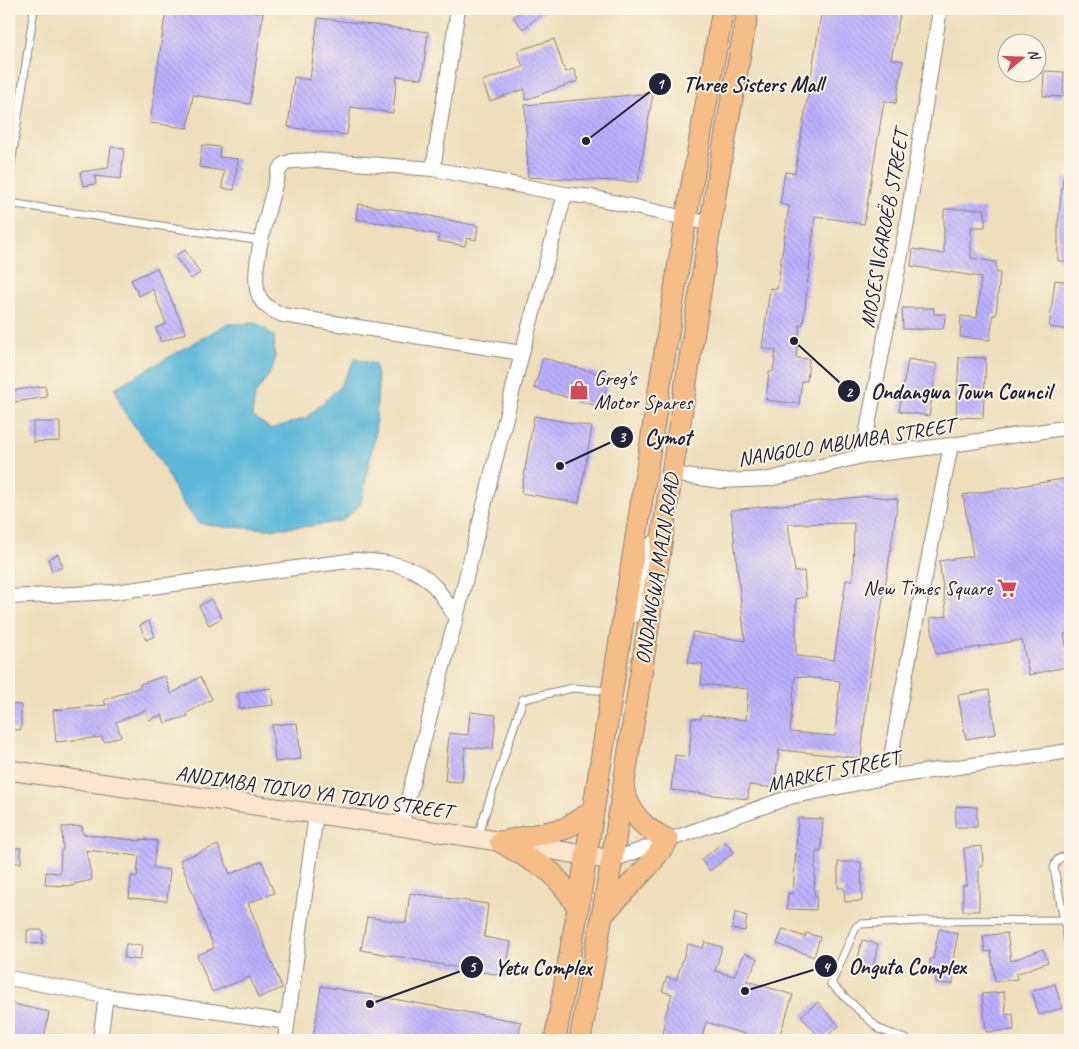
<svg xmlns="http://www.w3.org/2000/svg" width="1079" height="1049" font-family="Caveat,sans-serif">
  <defs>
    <pattern id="building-back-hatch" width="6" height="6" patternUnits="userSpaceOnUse" patternTransform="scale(1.25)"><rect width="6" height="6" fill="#bcb0fe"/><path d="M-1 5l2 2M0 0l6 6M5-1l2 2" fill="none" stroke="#a197db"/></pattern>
  </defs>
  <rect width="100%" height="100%" fill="#fcf5e5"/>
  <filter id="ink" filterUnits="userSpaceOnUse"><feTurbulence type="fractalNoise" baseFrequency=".02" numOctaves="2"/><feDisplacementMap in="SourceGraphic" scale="10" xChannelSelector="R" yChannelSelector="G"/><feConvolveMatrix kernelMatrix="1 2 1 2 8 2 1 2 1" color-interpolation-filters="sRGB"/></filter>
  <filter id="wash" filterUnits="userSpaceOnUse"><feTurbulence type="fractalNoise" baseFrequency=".0096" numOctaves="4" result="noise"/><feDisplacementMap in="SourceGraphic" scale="20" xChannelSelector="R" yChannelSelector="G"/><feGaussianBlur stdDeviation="1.12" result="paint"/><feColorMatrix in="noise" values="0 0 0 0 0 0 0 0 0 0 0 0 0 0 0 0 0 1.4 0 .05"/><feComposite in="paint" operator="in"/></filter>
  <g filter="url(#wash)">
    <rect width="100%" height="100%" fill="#eedebc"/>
    <polygon fill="#5cb7d9" stroke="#3f6c8a" points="256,323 274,336 275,361 269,375 255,394 252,416 271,429 306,418 339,388 355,359 375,364 378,383 375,436 360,505 342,521 312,526 267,529 225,527 198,523 180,499 161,462 122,409 115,388 227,324"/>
    <g id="blocks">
      <g fill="url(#building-back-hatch)" fill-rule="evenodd">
        <polygon points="166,9 231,9 263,13 250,104 193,95 188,128 150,123"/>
        <polygon points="523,9 548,9 523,29 513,17"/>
        <polygon points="822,9 901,9 891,59 903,61 896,103 884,101 864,224 815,216 803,325 800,324 796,358 809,359 807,381 802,381 799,404 766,400 769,372 773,372 776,350 762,348 770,288 777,289 789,206 780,204 785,172 795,173"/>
        <polygon points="318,18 428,32 422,79 397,76 393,113 351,107 347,135 288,127 294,77 310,80"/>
        <polygon points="554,39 565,72 574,69 578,81 525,100 525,89 490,101 482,81 523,67 517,51"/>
        <polygon points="1044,71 1064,72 1063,97 1043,96"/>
        <polygon points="653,93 638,182 528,177 525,105"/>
        <polygon points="202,145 220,147 219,157 238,159 234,190 222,188 224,171 199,167"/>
        <polygon points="111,147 124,149 121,179 95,176 96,184 83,186 80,172 108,168"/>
        <polygon points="1063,178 1070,179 1070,261 1058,261 1058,224"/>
        <polygon points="358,204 406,211 478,226 476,240 467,238 465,246 438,241 439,235 415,230 415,228 356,219"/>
        <polygon points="944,209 985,209 985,227 971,227 971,258 996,262 996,272 1000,273 996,315 993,315 990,340 960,337 961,316 977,318 981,277 911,266 913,249 944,254"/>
        <polygon points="185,250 200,273 191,279 175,256"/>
        <polygon points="157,268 186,333 161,342 156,328 166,324 153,289 139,296 131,280"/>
        <polygon points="1055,280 1070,282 1070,330 1049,327"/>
        <polygon points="902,308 934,308 934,314 946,314 943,329 903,329"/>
        <polygon points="959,357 986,358 983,418 956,417"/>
        <polygon points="543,358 610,377 601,407 534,388"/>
        <polygon points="908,359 937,364 929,416 899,411"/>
        <polygon points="45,386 47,397 9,403 9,391"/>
        <polygon points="534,416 592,427 579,503 521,493"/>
        <polygon points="33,422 60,422 60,441 33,442"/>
        <polygon points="1070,478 1070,633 1064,634 1070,666 1029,675 1022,640 936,654 930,618 947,616 939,561 973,556 963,495"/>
        <path d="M869,496L898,499L885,588L868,686L861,758L779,750L774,788L749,785L748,799L671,790L675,755L689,757L692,718L701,719L702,715L746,720L748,689L701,684L703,664L688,663L693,632L745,641L731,510ZM854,523L853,580H846L834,660L796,656V599L806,597L804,571L795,572L788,524ZM795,676L840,681L835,736L790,732Z"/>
        <polygon points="58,554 63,567 52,571 48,559"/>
        <polygon points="211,599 222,618 209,625 199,606"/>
        <polygon points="149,621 155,636 146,640 140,625"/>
        <polygon points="165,676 171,694 200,677 212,699 187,713 188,716 165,723 162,715 149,720 146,710 116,722 121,736 104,742 102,737 56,742 53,710 106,705 104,700 140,687 140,684"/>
        <polygon points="271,688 273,705 240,709 238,693"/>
        <polygon points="989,690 996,734 966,739 958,695"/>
        <polygon points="9,704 21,705 21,730 9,729"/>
        <polygon points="470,712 496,715 493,749 465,747 462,782 445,781 449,733 468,735"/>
        <polygon points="297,723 301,759 275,762 272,725"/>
        <polygon points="956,806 977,807 977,827 955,827"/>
        <polygon points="798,818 823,819 821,852 816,852 814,895 817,895 816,910 787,909 788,893 793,894"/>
        <polygon points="82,826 83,834 141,841 141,839 157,841 153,868 170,870 167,901 129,898 131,876 137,877 139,856 86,850 92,880 74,884 74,886 45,885 46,872 60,873 61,850 63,850 62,827"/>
        <polygon points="725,841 734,852 710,871 701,860"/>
        <polygon points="218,845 230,874 262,861 274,893 248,903 282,988 258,998 250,977 212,992 197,955 214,948 180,860"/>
        <polygon points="982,846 983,866 979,866 979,911 963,911 963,885 967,885 964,848"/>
        <rect x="9" y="848" width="12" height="15"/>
        <polygon points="838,862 861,862 862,901 845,902 844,888 838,888"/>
        <polygon points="410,893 488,904 484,937 511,942 505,976 361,950 367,917 406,923"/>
        <polygon points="735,912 747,916 745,931 732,929"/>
        <polygon points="783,929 805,937 806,933 820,937 814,957 777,944"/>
        <polygon points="939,929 958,934 954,953 953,984 936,983 936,975 929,975 930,959 933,959"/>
        <polygon points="27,930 43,930 42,944 27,943"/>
        <polygon points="1007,933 1011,961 1043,949 1048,962 1016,974 1017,979 995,982 991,951 985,952 983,936"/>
        <polygon points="862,940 878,944 872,972 856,968"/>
        <polygon points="705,942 722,947 715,971 734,976 745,953 758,959 747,981 793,995 778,1040 764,1040 706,1022 701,1040 662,1040 665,1023 663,1023 672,994 662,991 667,977 676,980 688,944 703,948"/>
        <polygon points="126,944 142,945 140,960 124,958"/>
        <polygon points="1055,984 1062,1008 1039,1015 1032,991"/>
        <polygon points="321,986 521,1022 518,1040 392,1040 374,1037 374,1040 313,1040"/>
        <polygon points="1004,992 1006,1015 1013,1014 1014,1030 986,1032 982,994"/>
        <polygon points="818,1002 839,1026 822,1040 801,1016"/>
        <polygon points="9,1003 49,1012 44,1040 9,1040"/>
      </g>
    </g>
  </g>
  <g filter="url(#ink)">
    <use href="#blocks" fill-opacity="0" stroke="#88807c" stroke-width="1"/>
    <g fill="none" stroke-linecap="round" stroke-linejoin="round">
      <defs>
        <g id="lane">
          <polyline points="9,178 34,9"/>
          <polyline points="9,203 261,241"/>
          <polyline points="477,838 523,699 573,688 609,691"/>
          <path d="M1070,855C1061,857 1056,858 1054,868L1070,951"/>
          <polyline points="907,1040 879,1029 831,984 856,927 860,924 921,921 1064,920"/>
        </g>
        <g id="street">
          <path d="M458,9L433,169L314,160L292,161L284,164L279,170C272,198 248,272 259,296C263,306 273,311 283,315L522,353"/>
          <polyline points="433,169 565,194"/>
          <polyline points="862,456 907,223 940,9"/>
          <polyline points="670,481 672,474 721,481 770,479 862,456 951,445 1070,427"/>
          <path d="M9,597L114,592L356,560C384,562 414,563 434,586C443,595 449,607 456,618"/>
          <polyline points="632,616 653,543"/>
          <polyline points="888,777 900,703 951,445"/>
          <polyline points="401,825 456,618 522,353 565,194 591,197 711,224"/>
          <polyline points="612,860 790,797 888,777 1070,751"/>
          <polyline points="9,978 106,996 287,1022"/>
          <polyline points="100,1040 106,996"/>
          <polyline points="285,1040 316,814"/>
        </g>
        <path id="secondary" d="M9,770C210,800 412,825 612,860"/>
        <g id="primary">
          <polyline points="501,842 551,872 568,892 578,908"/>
          <polyline points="501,842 564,829 593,811"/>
          <path d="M602,915L651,863L668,840C642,827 633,817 623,790"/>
          <polyline points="555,1040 578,908 686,218 723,9"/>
          <polyline points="580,1040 612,860 717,183 748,9"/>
        </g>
      </defs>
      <use href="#lane" stroke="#88807c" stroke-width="9"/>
      <use href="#street" stroke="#88807c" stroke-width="16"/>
      <use href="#secondary" stroke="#88807c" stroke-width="21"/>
      <use href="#primary" stroke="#88807c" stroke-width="23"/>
      <use href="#lane" stroke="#fff" stroke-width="7"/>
      <use href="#street" stroke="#fff" stroke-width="14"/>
      <use href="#secondary" stroke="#fce5cf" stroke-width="19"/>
      <use href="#primary" stroke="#f7bd88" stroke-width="21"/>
    </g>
  </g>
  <defs>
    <symbol id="shop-bare" viewBox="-9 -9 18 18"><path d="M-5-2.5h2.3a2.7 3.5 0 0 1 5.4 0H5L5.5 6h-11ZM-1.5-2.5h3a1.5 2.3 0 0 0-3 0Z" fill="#d1495b" stroke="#fcf5e5" stroke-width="2.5" paint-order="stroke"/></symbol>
    <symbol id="supermarket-bare" viewBox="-9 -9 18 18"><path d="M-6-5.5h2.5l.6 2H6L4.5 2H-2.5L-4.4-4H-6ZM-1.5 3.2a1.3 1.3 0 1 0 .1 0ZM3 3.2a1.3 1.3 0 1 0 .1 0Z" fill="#d1495b" stroke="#fcf5e5" stroke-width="2.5" paint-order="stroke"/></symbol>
  </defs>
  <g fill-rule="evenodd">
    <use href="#shop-bare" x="565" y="376" width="28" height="28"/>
    <use href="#supermarket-bare" x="993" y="574" width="28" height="28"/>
  </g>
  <g text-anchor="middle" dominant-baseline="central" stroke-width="4" stroke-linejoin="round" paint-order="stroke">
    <g font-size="21" fill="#22223b" stroke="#fcf5e5">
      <text transform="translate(884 229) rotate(-80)">MOSES ǁGAROËB STREET</text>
      <text transform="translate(846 442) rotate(-9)">NANGOLO MBUMBA STREET</text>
      <text transform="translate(657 569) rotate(-81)">ONDANGWA MAIN ROAD</text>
      <text transform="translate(833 771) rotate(-12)">MARKET STREET</text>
      <text transform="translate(314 792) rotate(8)">ANDIMBA TOIVO YA TOIVO STREET</text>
    </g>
    <g font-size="21" fill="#22223b" stroke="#fcf5e5" text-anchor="start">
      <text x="594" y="378">Greg's<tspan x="594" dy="24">Motor Spares</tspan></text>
      <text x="992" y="588" text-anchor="end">New Times Square</text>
    </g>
  </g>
  <path fill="none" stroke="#22223b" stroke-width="2" d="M586 141L660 84M794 341L849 391M560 466L622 437M745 991L826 966M370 1004L472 967"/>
  <g fill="#22223b" stroke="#fcf5e5" stroke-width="2">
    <circle cx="586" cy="141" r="5"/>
    <circle cx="794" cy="341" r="5"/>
    <circle cx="560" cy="466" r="5"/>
    <circle cx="745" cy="991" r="5"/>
    <circle cx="370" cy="1004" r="5"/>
    <circle cx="660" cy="84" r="12"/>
    <circle cx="849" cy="391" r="12"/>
    <circle cx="622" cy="437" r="12"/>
    <circle cx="826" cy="966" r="12"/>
    <circle cx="472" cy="967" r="12"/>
  </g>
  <g font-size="15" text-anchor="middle" font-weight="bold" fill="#fff">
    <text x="660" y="89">1</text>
    <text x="849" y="397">2</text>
    <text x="622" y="442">3</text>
    <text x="826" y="972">4</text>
    <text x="472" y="972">5</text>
  </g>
  <g font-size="22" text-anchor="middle" font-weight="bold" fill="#22223b" stroke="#fcf5e5" stroke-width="4" stroke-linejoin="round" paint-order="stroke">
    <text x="753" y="92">Three Sisters Mall</text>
    <text x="961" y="399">Ondangwa Town Council</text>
    <text x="668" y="445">Cymot</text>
    <text x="907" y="974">Onguta Complex</text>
    <text x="543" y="975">Yetu Complex</text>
  </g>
  <rect width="1079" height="1049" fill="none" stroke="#fcf5e5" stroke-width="30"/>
  <g transform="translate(1022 58) rotate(71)"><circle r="24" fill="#fcf5e5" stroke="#a5a1a1"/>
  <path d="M0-4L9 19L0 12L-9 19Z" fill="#d1495b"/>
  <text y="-8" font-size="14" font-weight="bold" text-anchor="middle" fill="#22223b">N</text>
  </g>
</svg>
